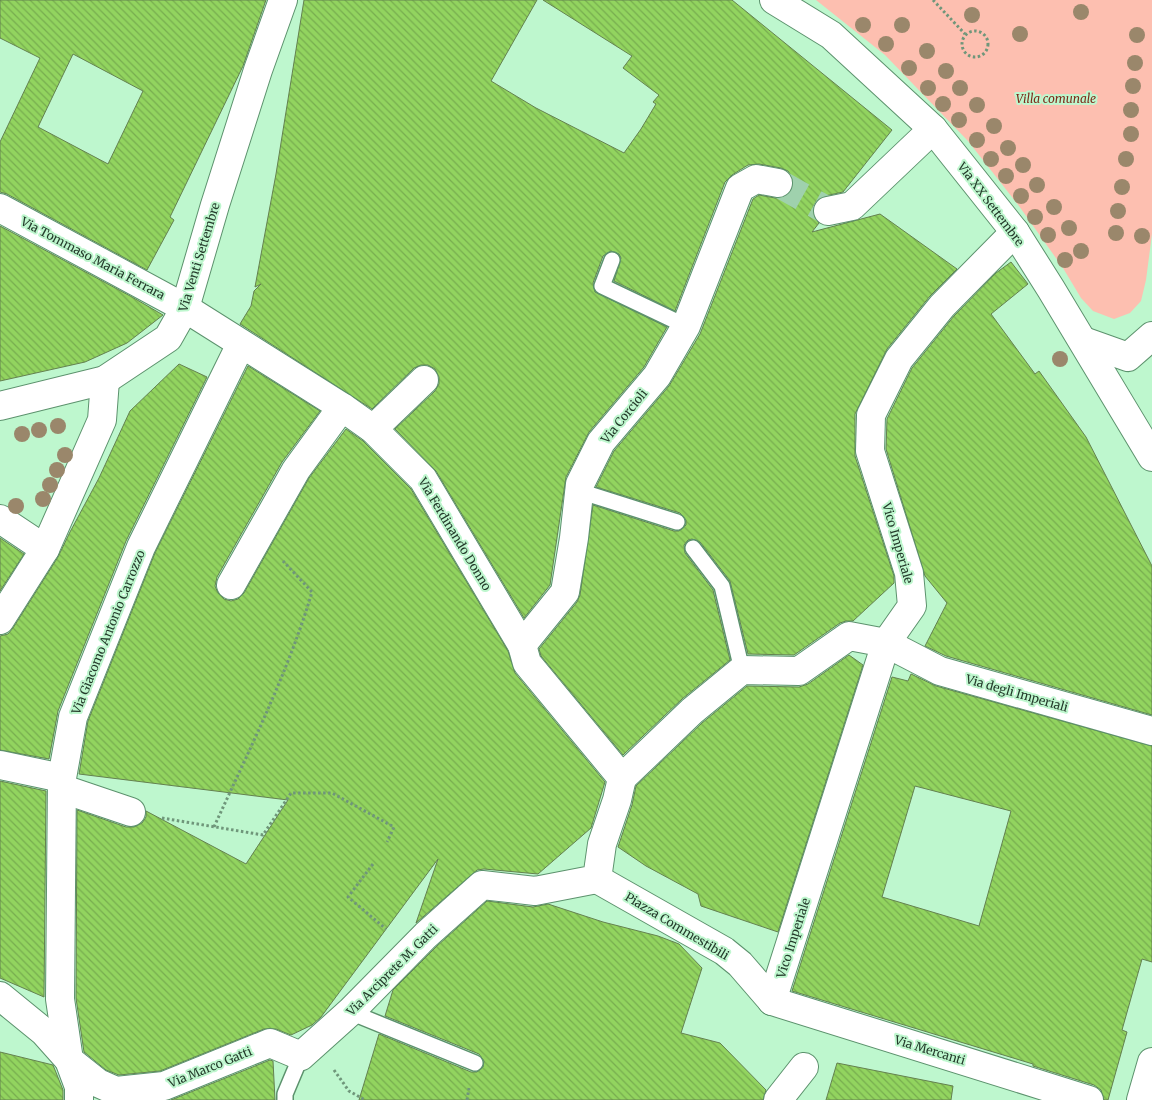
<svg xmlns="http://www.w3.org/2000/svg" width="1152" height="1100" font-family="Merriweather,serif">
  <defs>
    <pattern id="building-back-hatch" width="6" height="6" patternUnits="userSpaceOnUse" patternTransform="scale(1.25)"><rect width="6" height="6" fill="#92d45f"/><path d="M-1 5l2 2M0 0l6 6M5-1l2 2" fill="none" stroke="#77ad4f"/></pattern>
  </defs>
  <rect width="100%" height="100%" fill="#bef7ce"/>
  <polygon fill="#fdbfb0" points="816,0 1152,0 1152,234 1146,280 1141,301 1130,313 1114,319 1093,311 1081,298 1063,268 1019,206 968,141 885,55"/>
  <g fill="url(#building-back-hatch)" stroke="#648150" fill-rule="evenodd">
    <path d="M0,0H266L243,66L170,217L174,220L147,270L7,194L0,192V142L40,58L0,38ZM73,54L143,91L108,164L38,127Z"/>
    <polygon points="304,0 537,0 491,81 536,108 624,153 641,129 656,104 653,102 659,95 623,68 632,56 543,0 732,0 892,130 843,192 825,196 817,200 813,207 813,214 819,223 812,232 880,214 957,269 930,296 887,349 855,414 855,456 894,576 894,583 853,621 846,621 840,623 794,655 748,654 730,581 700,542 692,539 688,540 684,545 685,553 713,590 730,660 682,699 623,755 541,656 539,649 577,602 580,595 593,505 674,531 679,531 686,525 686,520 680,513 596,487 614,451 669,386 700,334 753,199 759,195 775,198 784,197 790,193 793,186 792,177 788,171 781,168 759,164 748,165 732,175 725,182 675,311 614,281 621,258 619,254 611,251 603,256 593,283 595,292 667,327 644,367 589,432 566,477 550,585 524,618 436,471 395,429 435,391 439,384 439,377 435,369 428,365 421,365 414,368 372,409 240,324 251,306 254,291 261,284 255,287 276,174"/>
    <polygon points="0,226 132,297 163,315 127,343 85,362 0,381"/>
    <polygon points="1011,262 1028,284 991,314 1035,374 1039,371 1086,437 1152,566 1152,715 946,656 925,646 947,603 925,576 886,449 887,419 912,368 954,316 996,273"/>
    <polygon points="179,364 207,377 126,541 58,711 49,759 0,750 0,636 8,634 13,628 58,557 70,532 99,478 130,411"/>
    <polygon points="248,366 320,411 282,462 217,577 215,586 218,593 224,599 231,601 238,599 244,593 309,478 346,429 363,441 411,489 508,651 515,673 605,782 591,828 538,874 484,869 477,870 416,923 438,859 321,1017 312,1025 291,1035 276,1029 264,1029 160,1071 119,1075 106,1070 84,1052 76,998 77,810 126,827 134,827 142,823 146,817 146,811 246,864 288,800 79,774 88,721 155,553"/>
    <polygon points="0,538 24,554 0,591"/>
    <polygon points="849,655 863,665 778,932 701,906 698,894 646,866 618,847 632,805 636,786 702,723 747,686 799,687 808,684"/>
    <path d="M911,674L936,686L1152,746V962L1142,959L1122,1030L1127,1032L1108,1100H1104L1101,1090L1094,1085L1033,1066V1064L792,991L892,677L908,681ZM915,786L1011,811L979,926L882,897Z"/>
    <polygon points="0,781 46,791 44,997 0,978"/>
    <polygon points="487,901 533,907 548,904 603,922 658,936 679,944 702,968 681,1033 720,1043 766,1090 763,1100 359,1100 379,1034 471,1072 477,1072 483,1067 484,1061 479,1054 385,1016 393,990 437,946"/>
    <polygon points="0,1052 53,1065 63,1090 63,1100 0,1100"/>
    <polygon points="270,1060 273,1061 275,1100 171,1100"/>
    <polygon points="837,1063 953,1086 951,1100 826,1100"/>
  </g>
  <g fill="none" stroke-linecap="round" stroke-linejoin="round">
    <polyline stroke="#9fd1ad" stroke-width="28" stroke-dasharray="28 14" stroke-linecap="butt" points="778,183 828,211"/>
    <defs>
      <g id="lane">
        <polyline points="612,260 602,286 686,326"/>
        <polyline points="579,491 677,522"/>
        <polyline points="693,548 722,586 742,670"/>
        <polyline points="350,1012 475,1063"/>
        <polyline points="285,1100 285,1094 301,1056"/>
      </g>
      <g id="street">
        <polyline points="0,208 185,308 342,407 373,429 423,479 522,645 527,663 622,778"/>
        <polyline points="828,211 852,206 933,129"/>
        <polyline points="373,429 424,380"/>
        <polyline points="0,519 45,549"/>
        <polyline points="231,585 296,470 342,407"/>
        <polyline points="0,620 45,549 102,420 105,380"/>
        <polyline points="522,645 565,592 574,538 580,484 601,442 657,376 686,326 740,188 756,179 778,183"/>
        <polyline points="0,765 62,778"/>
        <polyline points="622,778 692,711 742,670 799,671 849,636 886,643 940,671 1152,731"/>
        <polyline points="63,789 131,812"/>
        <polyline points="597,879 724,951 740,964 772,1001"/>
        <polyline points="0,996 44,1032 69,1060 98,1083 116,1091 164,1086 270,1043 301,1056 350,1012 426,935 482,885 535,891 597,879 602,844 617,800 622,778"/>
        <polyline points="772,1001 886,643 912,606 909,573 870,451 871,415 899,359 942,306 1015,232"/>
        <polyline points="772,1001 1089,1100"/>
        <polyline points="79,1100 79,1087 69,1060 60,999 62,778 73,717 141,547 241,344"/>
        <polyline points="778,1100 804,1067"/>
        <polyline points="1141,1100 1152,1062"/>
      </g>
      <g id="secondary">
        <polyline points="774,0 831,35 933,129 1015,232 1051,289 1152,457"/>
        <polyline points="1083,341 1128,357 1152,336"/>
        <polyline points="0,406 105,380 168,338 185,308 215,205 258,70 283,0"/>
      </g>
    </defs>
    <use href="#lane" stroke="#5c926d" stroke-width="18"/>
    <use href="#street" stroke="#5c926d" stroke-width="30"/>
    <use href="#secondary" stroke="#5c926d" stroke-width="30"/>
    <g stroke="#6f967a" stroke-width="3" stroke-dasharray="2.5 2.5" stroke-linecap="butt">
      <polyline points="933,0 965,34"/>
      <circle cx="975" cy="44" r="13"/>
      <polyline points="162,818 263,835 291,793 332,793 394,827 387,842"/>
      <path d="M214,827C249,750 288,673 312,592L283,561"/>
      <polyline points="373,864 348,897 386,929"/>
      <polyline points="334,1070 349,1091 365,1100"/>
      <polyline points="467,1100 469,1088"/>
    </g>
    <use href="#lane" stroke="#fff" stroke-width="15"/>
    <use href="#street" stroke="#fff" stroke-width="28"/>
    <use href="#secondary" stroke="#fff" stroke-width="28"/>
  </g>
  <g fill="#9a876b">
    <circle cx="1081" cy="12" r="8"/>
    <circle cx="972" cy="15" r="8"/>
    <circle cx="863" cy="25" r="8"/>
    <circle cx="902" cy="25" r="8"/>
    <circle cx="1020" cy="34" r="8"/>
    <circle cx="1137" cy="35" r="8"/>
    <circle cx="886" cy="44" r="8"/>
    <circle cx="927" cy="51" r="8"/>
    <circle cx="1135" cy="63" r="8"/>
    <circle cx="909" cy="68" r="8"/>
    <circle cx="946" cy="71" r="8"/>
    <circle cx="1133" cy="86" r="8"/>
    <circle cx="928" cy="88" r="8"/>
    <circle cx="960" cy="88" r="8"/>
    <circle cx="943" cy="104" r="8"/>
    <circle cx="977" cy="105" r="8"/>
    <circle cx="1131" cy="110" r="8"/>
    <circle cx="959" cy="120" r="8"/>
    <circle cx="994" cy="126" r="8"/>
    <circle cx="1131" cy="134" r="8"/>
    <circle cx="977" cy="140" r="8"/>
    <circle cx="1008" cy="148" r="8"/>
    <circle cx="991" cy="159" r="8"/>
    <circle cx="1126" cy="159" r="8"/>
    <circle cx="1023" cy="165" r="8"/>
    <circle cx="1006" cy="176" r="8"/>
    <circle cx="1037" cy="185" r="8"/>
    <circle cx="1122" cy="187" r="8"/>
    <circle cx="1021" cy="196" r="8"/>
    <circle cx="1054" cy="207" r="8"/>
    <circle cx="1118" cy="211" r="8"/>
    <circle cx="1035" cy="217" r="8"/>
    <circle cx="1069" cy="228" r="8"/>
    <circle cx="1116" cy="233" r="8"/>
    <circle cx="1048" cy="235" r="8"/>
    <circle cx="1142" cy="236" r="8"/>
    <circle cx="1081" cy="251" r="8"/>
    <circle cx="1065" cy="260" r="8"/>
    <circle cx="1060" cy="359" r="8"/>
    <circle cx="58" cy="426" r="8"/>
    <circle cx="39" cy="430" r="8"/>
    <circle cx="22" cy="434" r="8"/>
    <circle cx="65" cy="455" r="8"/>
    <circle cx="57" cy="470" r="8"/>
    <circle cx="50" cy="485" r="8"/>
    <circle cx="43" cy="499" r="8"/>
    <circle cx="16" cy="506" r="8"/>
  </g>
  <g text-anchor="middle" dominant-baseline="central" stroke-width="4" stroke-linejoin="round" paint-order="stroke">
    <g font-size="12" font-style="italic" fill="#7c2b1a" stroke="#bef7ce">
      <text x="1056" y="98">Villa comunale</text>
    </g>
    <g font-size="12" fill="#243b2b" stroke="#bef7ce">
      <text transform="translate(991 204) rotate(53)">Via XX Settembre</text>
      <text transform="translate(199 257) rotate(-73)">Via Venti Settembre</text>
      <text transform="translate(93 258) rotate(28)">Via Tommaso Maria Ferrara</text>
      <text transform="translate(624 416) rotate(-51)">Via Corcioli</text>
      <text transform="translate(455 534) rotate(59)">Via Ferdinando Donno</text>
      <text transform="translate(898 543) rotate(74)">Vico Imperiale</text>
      <text transform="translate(108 632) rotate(-68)">Via Giacomo Antonio Carrozzo</text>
      <text transform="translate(1017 693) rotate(16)">Via degli Imperiali</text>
      <text transform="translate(677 926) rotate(31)">Piazza Commestibili</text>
      <text transform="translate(793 938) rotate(-72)">Vico Imperiale</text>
      <text transform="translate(392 970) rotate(-45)">Via Arciprete M. Gatti</text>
      <text transform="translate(930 1050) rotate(17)">Via Mercanti</text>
      <text transform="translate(210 1067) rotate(-22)">Via Marco Gatti</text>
    </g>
  </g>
</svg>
